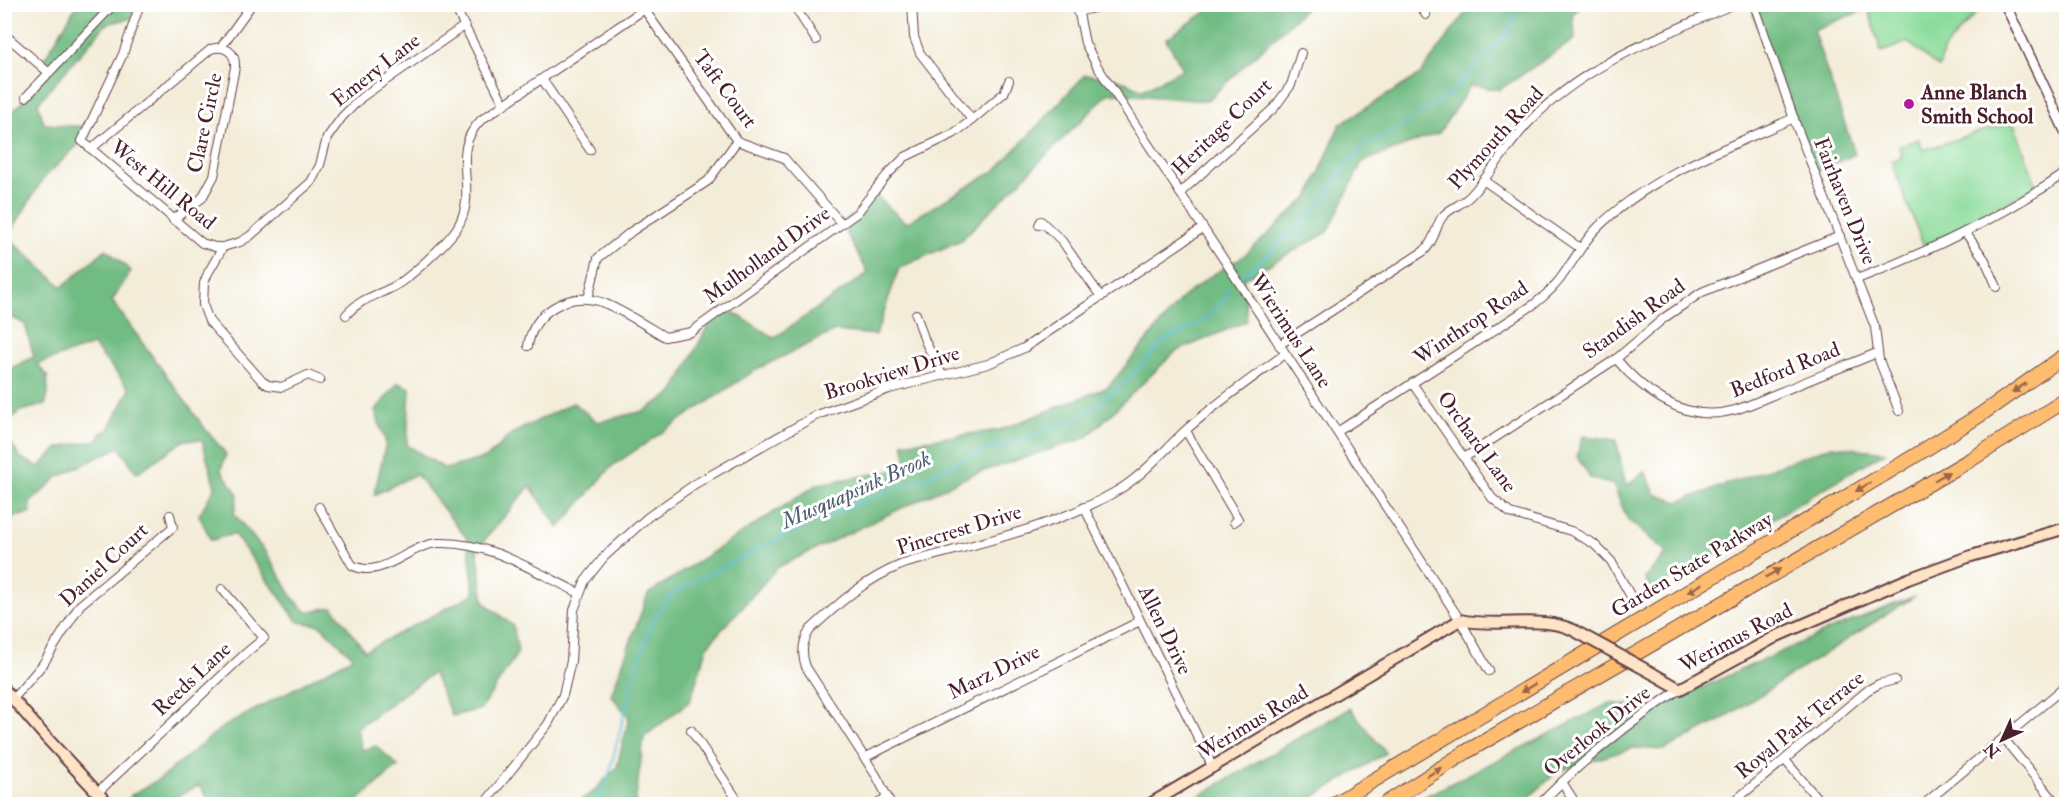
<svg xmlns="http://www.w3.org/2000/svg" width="2071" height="809" font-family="'IM FELL Double Pica',serif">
  <rect width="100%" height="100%" fill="#fff"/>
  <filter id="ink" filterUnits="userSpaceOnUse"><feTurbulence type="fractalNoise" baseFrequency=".0167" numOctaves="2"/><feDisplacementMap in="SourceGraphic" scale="12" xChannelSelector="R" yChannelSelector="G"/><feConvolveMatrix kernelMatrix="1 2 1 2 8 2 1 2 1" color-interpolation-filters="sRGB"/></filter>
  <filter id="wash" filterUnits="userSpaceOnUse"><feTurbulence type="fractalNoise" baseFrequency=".008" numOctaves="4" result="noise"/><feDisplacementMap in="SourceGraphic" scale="24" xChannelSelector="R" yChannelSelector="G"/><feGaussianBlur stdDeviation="1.35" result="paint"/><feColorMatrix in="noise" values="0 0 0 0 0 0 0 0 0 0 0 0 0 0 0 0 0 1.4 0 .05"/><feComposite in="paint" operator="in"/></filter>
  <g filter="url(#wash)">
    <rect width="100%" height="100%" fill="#f3ecd8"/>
    <g fill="#8cdc9b" stroke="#6b7e63" stroke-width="1.5">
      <polygon points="1867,4 1983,5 1944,49 1939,68 1908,42 1881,52"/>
      <polygon points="2013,121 2037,187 1924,247 1891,161 1902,157 1899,146 1919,139 1923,150"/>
    </g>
    <g fill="#71bc83" stroke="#5e6e57" stroke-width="1.5">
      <polygon points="77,5 137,5 132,18 106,24 38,103 44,124 87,127 82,141 42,180 8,237 62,287 106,249 131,271 112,301 206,430 226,454 221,470 238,495 234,514 267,554 293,598 307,612 333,607 365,651 474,594 468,540 416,474 374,495 386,443 375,411 398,383 410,388 407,445 445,469 488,457 511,434 573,403 598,422 644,411 673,393 713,316 725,307 774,338 868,273 841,223 857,213 873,193 906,223 996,170 1085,75 1116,78 1143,90 1183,69 1166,39 1216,5 1309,5 1207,101 1109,93 961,240 899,268 876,335 835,331 757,369 612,466 559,528 530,486 477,549 484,602 513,626 518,652 481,709 452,716 433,673 357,728 362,750 376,746 398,766 354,804 212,804 199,785 163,804 138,804 130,796 161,778 221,728 353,657 320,625 298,622 234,534 211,540 199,515 215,487 202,440 185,440 137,473 119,447 58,477 30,503 31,513 6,519 5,522 5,488 7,486 4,480 4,434 21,458 39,467 57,449 74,444 97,441 103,432 108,431 130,389 93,345 37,364 47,375 48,394 45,405 20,411 5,425 4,377 7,370 34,357 25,324 11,317 5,322 5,121 48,72 43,61"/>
      <polygon points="1471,5 1582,5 1573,14 1575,39 1499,90 1471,85 1439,133 1362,162 1328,232 1243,279 1247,321 1175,352 1086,438 971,475 778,567 708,645 690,701 644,737 635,804 574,804 592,793 617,767 629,717 611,695 648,594 818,484 908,468 903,443 1000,430 1108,387 1183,297 1209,277 1244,256 1310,195 1340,124 1420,75"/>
      <polygon points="1758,5 1867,5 1867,9 1813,30 1855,154 1814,173 1753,13"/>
      <polygon points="1583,436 1616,440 1626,486 1645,471 1655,494 1678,502 1832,446 1885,452 1650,592 1645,578 1667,553 1628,520 1613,485 1590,478 1577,456"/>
      <polygon points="1915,596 1721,720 1664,750 1633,748 1558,771 1522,804 1415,804 1428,795 1610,703 1656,708 1827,631"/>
      <polygon points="1350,708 1386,753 1302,804 1185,804"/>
    </g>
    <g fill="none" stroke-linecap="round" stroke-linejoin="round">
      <g stroke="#59bcd7" stroke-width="2">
        <polyline points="1243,275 1297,229 1325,198 1343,168 1366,144 1397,129 1451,93 1508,32 1519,4"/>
        <polyline points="598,804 609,774 634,675 652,622 671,595 708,574 822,518 930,475 974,454 1027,438 1083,415 1126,382 1164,341 1202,322 1223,301 1229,287"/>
      </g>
    </g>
  </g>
  <g filter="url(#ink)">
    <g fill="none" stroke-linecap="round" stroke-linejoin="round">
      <defs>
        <g id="minor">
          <polyline points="140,4 123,54 82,141 202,243 215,247 223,247 240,242 250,236 311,182 320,165 327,138 342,117 362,97 464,26"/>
          <polyline points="457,4 459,15 504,104"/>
          <polyline points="793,4 816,40"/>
          <polyline points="912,4 914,37 920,53 972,120"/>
          <polyline points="1077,4 1085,43 1097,66 1460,620 1489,671"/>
          <polyline points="1419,4 1426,15"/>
          <polyline points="1754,4 1796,125 1875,327 1879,360 1899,411"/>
          <polyline points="4,8 8,4"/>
          <polyline points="644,9 737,141 784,158 841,223"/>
          <polyline points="1077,12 1111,4"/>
          <polyline points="4,34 48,72"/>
          <polyline points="221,47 252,4"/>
          <polyline points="542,79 590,150"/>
          <polyline points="26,97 114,4"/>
          <path d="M91,149L211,49C225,45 236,52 235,67L214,176L202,198L173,220"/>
          <polyline points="1483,180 1580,248"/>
          <polyline points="1180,193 1274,108 1291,85 1301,53"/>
          <polyline points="1039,225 1041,221 1062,241 1101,297"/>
          <polyline points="1965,232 1985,260 1997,287"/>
          <polyline points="223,247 208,273 204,283 203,305 209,321 262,381 268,385 282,387 308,375 320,380"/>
          <path d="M1857,279C1931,251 2001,217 2066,173"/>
          <polyline points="588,299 598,258 632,231 708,181 737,141"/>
          <polyline points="916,314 925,341 942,375"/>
          <path d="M346,315C361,298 374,297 393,287C409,279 447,243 457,228C481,189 447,154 481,120L652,4"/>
          <path d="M1279,345L1424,251C1437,238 1435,225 1443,216C1451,207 1464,204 1472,194C1493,171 1508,144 1529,122C1585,64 1661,36 1734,4"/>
          <path d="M528,346C533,313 566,292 598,301C616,306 648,327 665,337L691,332L857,213L887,175L905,157L953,134L972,120L1004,93L1009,81"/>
          <path d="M1616,359C1646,394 1686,424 1735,410C1751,405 1767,397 1783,391C1814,378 1845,366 1877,353"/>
          <polyline points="1412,383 1492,498 1510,513 1571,531 1594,544 1611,561 1630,595"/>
          <polyline points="1186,431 1238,519 1234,522"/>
          <path d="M1337,432L1533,305C1545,296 1557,285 1565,272C1576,257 1584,241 1597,228C1651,175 1726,148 1794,118"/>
          <polyline points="1464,458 1616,359 1664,318 1702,292 1840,236"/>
          <path d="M319,507L352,565C381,581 408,545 438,543C489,541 534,571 579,593"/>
          <polyline points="1084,507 1213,768"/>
          <polyline points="13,699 43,664 80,605 173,527 170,515"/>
          <polyline points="691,730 740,804"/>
          <polyline points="2004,739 2057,804"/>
          <polyline points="864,758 1140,621"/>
          <polyline points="1785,760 1822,804"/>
          <polyline points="1562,782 1576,804"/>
          <polyline points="97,793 246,653 264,638 222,589"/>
          <polyline points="484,804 548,724 563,695 571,661 574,610 585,581 604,557 648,517 695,484 817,415 889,389 988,364 1024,348 1203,228"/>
          <polyline points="877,804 887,798"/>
          <path d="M891,804L877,777L806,667C801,653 802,642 810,630C840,602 864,580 903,564C970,545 1056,527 1115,492C1143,476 1163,451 1187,429C1218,402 1252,378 1285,354"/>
          <path d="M1540,804C1582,760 1629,723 1680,689"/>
          <polyline points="1731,804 1868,690 1879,684 1895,680"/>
          <polyline points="1924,804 2066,686"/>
        </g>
        <polyline id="tertiary" points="2005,4 2066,133"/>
        <g id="secondary">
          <polyline points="1652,673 1680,689 1777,636 1908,579 1968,557 2066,528"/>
          <polyline points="4,689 44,735 108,804"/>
          <path d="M1150,804L1460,620C1496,628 1543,615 1573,630"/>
        </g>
        <g id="motorway">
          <polyline points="1334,804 1913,457 1980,415 2066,355"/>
          <polyline points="1385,804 1466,752 1970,460 2066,400"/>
        </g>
      </defs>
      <use href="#minor" stroke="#633e45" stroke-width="10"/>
      <use href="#tertiary" stroke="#633e45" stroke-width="12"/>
      <use href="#secondary" stroke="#633e45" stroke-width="14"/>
      <use href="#motorway" stroke="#633e45" stroke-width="16"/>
      <use href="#minor" stroke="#fff" stroke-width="8"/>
      <use href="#tertiary" stroke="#fff" stroke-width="9"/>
      <use href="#secondary" stroke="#fee4c6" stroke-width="10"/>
      <use href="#motorway" stroke="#fdbc70" stroke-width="14"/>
      <defs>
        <polyline id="secondary-bridge" points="1573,630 1652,673"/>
      </defs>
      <use href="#secondary-bridge" stroke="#633e45" stroke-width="14" stroke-linecap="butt"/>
      <use href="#secondary-bridge" stroke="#fee4c6" stroke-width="10"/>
    </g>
    <defs><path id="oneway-solid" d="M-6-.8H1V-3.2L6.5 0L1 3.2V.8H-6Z" transform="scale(1.5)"/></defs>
    <g fill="#9b664a">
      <use href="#oneway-solid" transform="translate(2019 388) rotate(146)"/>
      <use href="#oneway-solid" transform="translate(1942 476) rotate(-30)"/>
      <use href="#oneway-solid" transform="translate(1863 487) rotate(149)"/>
      <use href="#oneway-solid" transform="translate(1773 573) rotate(-30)"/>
      <use href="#oneway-solid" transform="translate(1695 588) rotate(149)"/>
      <use href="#oneway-solid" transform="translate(1528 688) rotate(149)"/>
      <use href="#oneway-solid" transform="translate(1434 772) rotate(-32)"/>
    </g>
  </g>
  <circle fill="#b5179e" stroke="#fff" stroke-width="2" cx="1909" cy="104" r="6"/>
  <g text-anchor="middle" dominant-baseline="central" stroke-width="6" stroke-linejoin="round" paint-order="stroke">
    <g font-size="21" fill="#4a1f2b" stroke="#fff">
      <text transform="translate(376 70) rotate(-38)">Emery Lane</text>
      <text transform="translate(725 89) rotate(53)">Taft Court</text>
      <text transform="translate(205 123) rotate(-78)">Clare Circle</text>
      <text transform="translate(1222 127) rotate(-44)">Heritage Court</text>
      <text transform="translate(1496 138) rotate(-48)">Plymouth Road</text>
      <text transform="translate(163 185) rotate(39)">West Hill Road</text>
      <text transform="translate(1845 201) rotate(68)">Fairhaven Drive</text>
      <text transform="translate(767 255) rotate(-36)">Mulholland Drive</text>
      <text transform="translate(1634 319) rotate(-36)">Standish Road</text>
      <text transform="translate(1471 323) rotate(-34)">Winthrop Road</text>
      <text transform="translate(1291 331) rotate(57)">Wierimus Lane</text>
      <text transform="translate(1785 370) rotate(-22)">Bedford Road</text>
      <text transform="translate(892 373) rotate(-17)">Brookview Drive</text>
      <text transform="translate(1477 442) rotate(54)">Orchard Lane</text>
      <text transform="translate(959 530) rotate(-17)">Pinecrest Drive</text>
      <text transform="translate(104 565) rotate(-43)">Daniel Court</text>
      <text transform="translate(1692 565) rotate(-31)">Garden State Parkway</text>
      <text transform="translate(1165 630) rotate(64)">Allen Drive</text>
      <text transform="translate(1736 638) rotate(-28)">Werimus Road</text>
      <text transform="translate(994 672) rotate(-26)">Marz Drive</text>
      <text transform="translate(192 679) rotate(-43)">Reeds Lane</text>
      <text transform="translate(1253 722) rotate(-31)">Werimus Road</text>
      <text transform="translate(1800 725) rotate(-39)">Royal Park Terrace</text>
      <text transform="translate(1597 731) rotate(-39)">Overlook Drive</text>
    </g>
    <g font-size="21" font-weight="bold" fill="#4a1f2b" stroke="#fff" text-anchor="start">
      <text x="1921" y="92">Anne Blanch<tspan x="1921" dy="24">Smith School</tspan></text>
    </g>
    <g font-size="22" font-style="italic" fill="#505e70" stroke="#fff">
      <text transform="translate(856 490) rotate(-24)">Musquapsink Brook</text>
    </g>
  </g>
  <rect width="2071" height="809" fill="none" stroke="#fff" stroke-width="24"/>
  <g transform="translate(2002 740) rotate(225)" stroke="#ffffff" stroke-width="4.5" paint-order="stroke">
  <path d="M0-4.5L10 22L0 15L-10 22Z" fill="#4a1f2b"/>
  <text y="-9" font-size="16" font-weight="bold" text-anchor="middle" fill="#4a1f2b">N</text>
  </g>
</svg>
